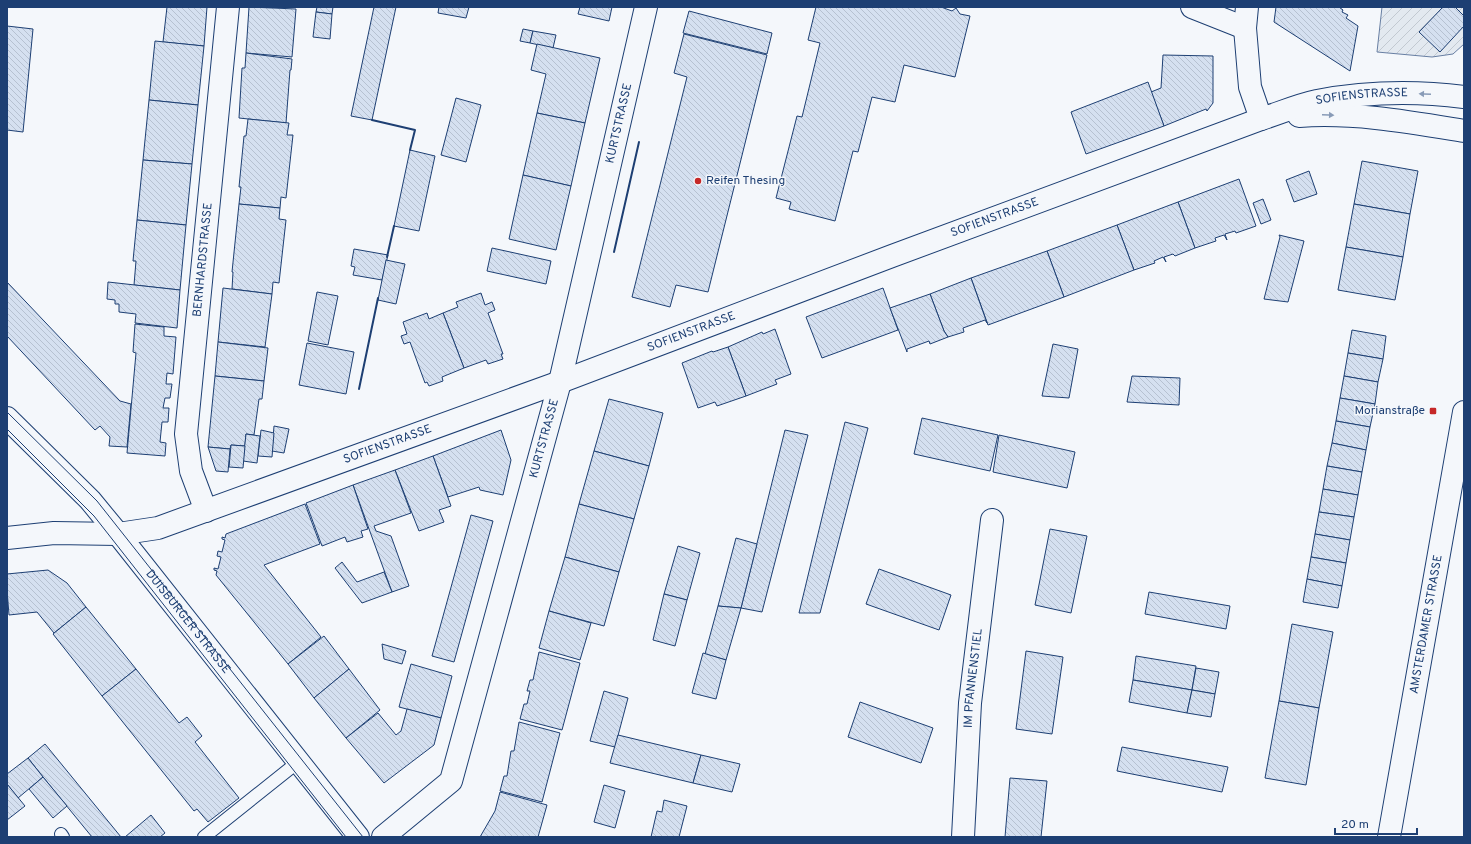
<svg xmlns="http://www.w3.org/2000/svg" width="1471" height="844" font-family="Overpass,sans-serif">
  <defs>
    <pattern id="garden-furrows" width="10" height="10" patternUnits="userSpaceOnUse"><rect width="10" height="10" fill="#e3e9f0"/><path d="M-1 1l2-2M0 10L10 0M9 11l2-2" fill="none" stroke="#c2c9d1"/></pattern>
    <pattern id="building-back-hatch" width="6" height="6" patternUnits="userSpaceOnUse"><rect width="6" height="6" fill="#d5e0f0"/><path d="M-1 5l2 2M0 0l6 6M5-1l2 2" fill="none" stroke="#b6c1d1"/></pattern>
  </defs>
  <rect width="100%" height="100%" fill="#f4f7fb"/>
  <polygon fill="url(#garden-furrows)" stroke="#687fa3" points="1382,7 1464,7 1464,44 1453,54 1432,57 1377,52"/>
  <g fill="url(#building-back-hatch)" stroke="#1d3f73">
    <polygon points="167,7 207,7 204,46 163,42"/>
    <polygon points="249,7 296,9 292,57 246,53"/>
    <polygon points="317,7 333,7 332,14 316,12"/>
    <polygon points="374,7 396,7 372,120 351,116"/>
    <polygon points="439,7 469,7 466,18 438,13"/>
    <polygon points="580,7 612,7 609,21 578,14"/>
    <polygon points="816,7 941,7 952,11 956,8 960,14 970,16 955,77 904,65 895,102 872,97 858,152 853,151 835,221 789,209 791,202 776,198 797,116 802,117 820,43 808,40"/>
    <polygon points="1276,7 1339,7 1343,10 1342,12 1348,15 1346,18 1358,26 1350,71 1274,22"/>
    <polygon points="1443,7 1455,7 1464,16 1464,26 1440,52 1419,32"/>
    <polygon points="689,11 772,33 767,54 683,33"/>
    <polygon points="316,12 332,14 330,39 313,37"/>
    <polygon points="7,26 33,29 23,132 7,130"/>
    <polygon points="523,29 533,31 530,43 520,41"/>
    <polygon points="533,31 556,35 553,48 530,43"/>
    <polygon points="684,34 767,55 708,292 676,285 670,307 632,297 687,77 674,73"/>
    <polygon points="155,41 204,46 198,105 149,100"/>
    <polygon points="537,44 600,58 585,123 537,113 546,74 531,70"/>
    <polygon points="246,53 292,59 291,70 290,70 286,123 239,118 242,68 245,68"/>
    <polygon points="1163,55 1213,56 1213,103 1207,111 1206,109 1164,126 1151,92 1161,88"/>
    <polygon points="1148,82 1164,126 1086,154 1071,112"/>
    <polygon points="456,98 481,105 466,162 441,155"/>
    <polygon points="149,100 198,105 192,164 143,160"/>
    <polygon points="537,113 585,123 571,186 523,175"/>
    <polygon points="248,119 289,123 287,135 293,135 286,198 281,197 280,208 239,204 241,187 239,187 244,136 246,136"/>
    <polygon points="410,150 435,156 419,231 394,226"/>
    <polygon points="143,160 192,164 186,225 137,220"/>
    <polygon points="1362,161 1418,171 1410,214 1354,204"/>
    <polygon points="1309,171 1317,194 1294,202 1286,180"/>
    <polygon points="523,175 571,186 556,250 509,239"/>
    <polygon points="1239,179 1256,226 1236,233 1235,231 1225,234 1227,240 1224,235 1215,238 1216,241 1195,248 1178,202"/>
    <polygon points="1263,199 1271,220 1261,224 1253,203"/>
    <polygon points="1178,202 1195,248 1175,256 1173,254 1164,257 1166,262 1163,257 1154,261 1155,263 1134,270 1117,225"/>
    <polygon points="239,204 280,208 279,219 286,220 279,283 273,282 272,294 232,289 233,272 232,272"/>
    <polygon points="1354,204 1410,214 1403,257 1346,247"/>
    <polygon points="137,220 186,225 180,290 134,285 136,261 133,261"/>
    <polygon points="1117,225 1134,270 1064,297 1047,251"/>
    <polygon points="1279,235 1304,241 1288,302 1264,299 1280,237"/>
    <polygon points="1346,247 1403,257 1395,300 1338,290"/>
    <polygon points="492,248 551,261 546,284 487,271"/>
    <polygon points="354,249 388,255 382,280 353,275 355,267 351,266"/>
    <polygon points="1047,251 1064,297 988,325 971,278"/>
    <polygon points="386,260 405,264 396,304 378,300"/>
    <polygon points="971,278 987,323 985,320 963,328 964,332 948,337 944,331 930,294"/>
    <polygon points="7,282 120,401 131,404 127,447 109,446 110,437 100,426 95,430 7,336"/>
    <polygon points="108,282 180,290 177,328 135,323 136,314 119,312 119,304 115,304 115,300 107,299"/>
    <polygon points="223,288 272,294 265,347 218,342"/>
    <polygon points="883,288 898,330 822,358 806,317"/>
    <polygon points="317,292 338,296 328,345 308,341"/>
    <polygon points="481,293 485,305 492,302 495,310 488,313 503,354 501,354 503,359 488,364 486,360 464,368 443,313 458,307 456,302"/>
    <polygon points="930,294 944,331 948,337 930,344 929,341 907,349 907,352 890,308"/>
    <polygon points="427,313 429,319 443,313 464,368 442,377 443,381 429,386 427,382 425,383 410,342 404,344 401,336 407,334 403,322"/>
    <polygon points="135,324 164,327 164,336 176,337 173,374 167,373 166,384 172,384 170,398 165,398 163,408 169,408 168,422 162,422 160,442 166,443 165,456 127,453 136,353 133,352"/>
    <polygon points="775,329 791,374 775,380 777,384 746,396 728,347 762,332 763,334"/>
    <polygon points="1352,330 1386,336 1383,359 1348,353"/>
    <polygon points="218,342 268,348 264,381 215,376"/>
    <polygon points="307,343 354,352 346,394 299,385"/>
    <polygon points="1053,344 1078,349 1069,398 1042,396"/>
    <polygon points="728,347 746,396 717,406 715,402 698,408 682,363 712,351 713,352"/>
    <polygon points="1348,353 1383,359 1378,382 1344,376"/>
    <polygon points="215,376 264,381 262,399 259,399 254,435 246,434 245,446 231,445 230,449 208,447"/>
    <polygon points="1132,376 1180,378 1179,405 1127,402"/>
    <polygon points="1344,376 1378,382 1375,404 1340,398"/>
    <polygon points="1340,398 1375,404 1370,427 1336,421"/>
    <polygon points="609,399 663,413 649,466 594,451"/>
    <polygon points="922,418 998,435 990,471 914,454"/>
    <polygon points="1336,421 1370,427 1366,450 1332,443"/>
    <polygon points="845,422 868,428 820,613 799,613"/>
    <polygon points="274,426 289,429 284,453 272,451"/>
    <polygon points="261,430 274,433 272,457 258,456"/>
    <polygon points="501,430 511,460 503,495 480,490 479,487 448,497 433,456"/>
    <polygon points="785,430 808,435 762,612 741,608"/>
    <polygon points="246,434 260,436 257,463 243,461"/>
    <polygon points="999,435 1075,452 1067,488 993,472"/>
    <polygon points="1332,443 1366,450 1362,472 1327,466"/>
    <polygon points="231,445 245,446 243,468 229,467"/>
    <polygon points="208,447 230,449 228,472 216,471"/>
    <polygon points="594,451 649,466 634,519 579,504"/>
    <polygon points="433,456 451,506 439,510 444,522 419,531 395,470"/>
    <polygon points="1327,466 1362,472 1358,495 1323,489"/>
    <polygon points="395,470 411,513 374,526 376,531 391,536 409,586 392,592 353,485"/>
    <polygon points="353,485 368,529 361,531 363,537 347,542 345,537 322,546 306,503"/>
    <polygon points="1323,489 1358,495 1354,517 1319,512"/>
    <polygon points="305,504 320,544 264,565 321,637 288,664 216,575 217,571 214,570 214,568 218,569 221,557 217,556 218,551 222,552 225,540 222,539 222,537 225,538 226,534"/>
    <polygon points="579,504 634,519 619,572 565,557"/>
    <polygon points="1319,512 1354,517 1350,540 1315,534"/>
    <polygon points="471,515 493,521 454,662 432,656"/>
    <polygon points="1050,529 1087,536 1071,613 1035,605"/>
    <polygon points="1315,534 1350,540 1346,563 1311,557"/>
    <polygon points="736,538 757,544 741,608 718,606"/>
    <polygon points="678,546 700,553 687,600 664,594"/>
    <polygon points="565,557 619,572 604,626 549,611"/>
    <polygon points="1311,557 1346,563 1342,586 1307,579"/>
    <polygon points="342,562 357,582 384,572 392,592 362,603 335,568"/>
    <polygon points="879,569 951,595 939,630 866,604"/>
    <polygon points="48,570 67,583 86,607 54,633 37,612 9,615 7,590 7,574"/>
    <polygon points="1307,579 1342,586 1338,608 1303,602"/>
    <polygon points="1149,592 1230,606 1226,629 1145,614"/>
    <polygon points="664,594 687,600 675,646 653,640"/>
    <polygon points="718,606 741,608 726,660 705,654"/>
    <polygon points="86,607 136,669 102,696 53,634"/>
    <polygon points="549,611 591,623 580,660 539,648"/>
    <polygon points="1292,624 1333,632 1319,708 1279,701"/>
    <polygon points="324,636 349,669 314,698 288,664"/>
    <polygon points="382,644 406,651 402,664 384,659"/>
    <polygon points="1026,651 1063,657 1052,734 1016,729"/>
    <polygon points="539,652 580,663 562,730 520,719 524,704 527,704 530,691 527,691 530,680 533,680"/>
    <polygon points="703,653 726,660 716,699 692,693"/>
    <polygon points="1136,656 1196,666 1192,690 1133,680"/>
    <polygon points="411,664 452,676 441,718 399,707"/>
    <polygon points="1196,668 1219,672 1215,694 1192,690"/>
    <polygon points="136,669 179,723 187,717 202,736 195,742 239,798 208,822 197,809 194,811 102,696"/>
    <polygon points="349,669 380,710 346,738 314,698"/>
    <polygon points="1133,680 1192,690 1187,713 1129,702"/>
    <polygon points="1192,690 1215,694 1211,717 1187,713"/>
    <polygon points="604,691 628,698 615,747 590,741"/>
    <polygon points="1279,701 1319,708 1306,785 1265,778"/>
    <polygon points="860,702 933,728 921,763 848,737"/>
    <polygon points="407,709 441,718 434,745 384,783 346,738 378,713 396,735 401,731"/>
    <polygon points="519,722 560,733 542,802 500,791 504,776 507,776 511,751 514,751"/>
    <polygon points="618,735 701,755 693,783 610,763"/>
    <polygon points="45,744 121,837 92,837 43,777 28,758"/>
    <polygon points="1122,747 1228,767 1222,792 1117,771"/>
    <polygon points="701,755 740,764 732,792 693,783"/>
    <polygon points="28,758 43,777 18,798 7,784 7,774"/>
    <polygon points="43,777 67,806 53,818 29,789"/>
    <polygon points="1010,778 1047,781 1041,837 1005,837"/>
    <polygon points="7,784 25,806 7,820"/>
    <polygon points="604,785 625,791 615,828 594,822"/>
    <polygon points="500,792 547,805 538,837 480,837 495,811"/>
    <polygon points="664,800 687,806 679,837 651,837 657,811 662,812"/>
    <polygon points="151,815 165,833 160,837 125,837"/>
  </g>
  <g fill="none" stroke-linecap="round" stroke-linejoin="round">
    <defs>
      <g id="lane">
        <polyline points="61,834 63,837"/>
        <polyline points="204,837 298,762"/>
      </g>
      <g id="street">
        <polyline points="1192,7 1245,28"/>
        <polyline points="1247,7 1245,28 1250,87 1261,119"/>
        <path d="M1299,116C1354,112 1409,122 1464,131"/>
        <path id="s1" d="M206,511L191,471L186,434L228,7"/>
        <path id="s2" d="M7,538L54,533L118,534L158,528L560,382L892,256L1261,119C1280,113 1298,105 1317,101C1365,92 1416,91 1464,97"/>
        <path id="s3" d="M383,837L451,781L560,382L646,7"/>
        <path id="s4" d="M963,837L970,703L992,520"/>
      </g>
      <g id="secondary">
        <path id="s5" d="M7,418L90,500L118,534L358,837"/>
        <path id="s6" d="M1389,837L1464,412"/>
      </g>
    </defs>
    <use href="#lane" stroke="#1d3f73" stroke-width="14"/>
    <use href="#street" stroke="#1d3f73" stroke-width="24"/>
    <use href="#secondary" stroke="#1d3f73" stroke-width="24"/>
    <use href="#lane" stroke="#f4f7fb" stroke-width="12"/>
    <use href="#street" stroke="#f4f7fb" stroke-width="22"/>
    <use href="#secondary" stroke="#f4f7fb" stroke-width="22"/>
    <g stroke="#1d3f73" stroke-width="1">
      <polyline points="7,412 97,501 363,837"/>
      <polyline points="7,429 94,516 346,837"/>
    </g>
    <g stroke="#1d3f73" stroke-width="2">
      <polyline points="372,120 415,130 410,150"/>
      <polyline points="614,252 639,142"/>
      <polyline points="387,257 394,226"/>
      <polyline points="359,389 378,298"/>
    </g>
  </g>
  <defs><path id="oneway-solid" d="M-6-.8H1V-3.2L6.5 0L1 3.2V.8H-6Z"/></defs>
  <g fill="#889bb7">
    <use href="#oneway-solid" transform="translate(1425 94) rotate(-178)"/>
    <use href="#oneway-solid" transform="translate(1328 115) rotate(2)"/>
  </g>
  <g fill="#c62828" stroke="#f4f7fb" stroke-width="1.5">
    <circle cx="698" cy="181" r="4"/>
    <rect x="1429" y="407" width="8" height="8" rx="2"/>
  </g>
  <g text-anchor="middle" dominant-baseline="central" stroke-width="3" stroke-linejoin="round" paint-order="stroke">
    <g font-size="12" fill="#1d3f73" stroke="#f4f7fb">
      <text stroke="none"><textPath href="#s2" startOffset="1432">SOFIENSTRASSE</textPath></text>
      <text stroke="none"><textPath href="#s3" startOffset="767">KURTSTRASSE</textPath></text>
      <text stroke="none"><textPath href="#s2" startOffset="1044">SOFIENSTRASSE</textPath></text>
      <text stroke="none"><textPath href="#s1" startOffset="255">BERNHARDSTRASSE</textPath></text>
      <text stroke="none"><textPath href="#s2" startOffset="720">SOFIENSTRASSE</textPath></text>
      <text stroke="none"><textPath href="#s3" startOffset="443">KURTSTRASSE</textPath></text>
      <text stroke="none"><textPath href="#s2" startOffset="396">SOFIENSTRASSE</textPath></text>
      <text stroke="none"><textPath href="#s5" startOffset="273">DUISBURGER STRASSE</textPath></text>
      <text stroke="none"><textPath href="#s6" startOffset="216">AMSTERDAMER STRASSE</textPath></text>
      <text stroke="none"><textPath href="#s4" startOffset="159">IM PFANNENSTIEL</textPath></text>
    </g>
    <g font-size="12" fill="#1d3f73" stroke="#f4f7fb" text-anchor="start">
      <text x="706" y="181">Reifen Thesing</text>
      <text x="1425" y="411" text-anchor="end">Morianstraße</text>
    </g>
  </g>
  <rect width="1471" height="844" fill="none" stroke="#1d3f73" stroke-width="16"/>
  <path d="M1335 828v6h82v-6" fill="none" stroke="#1d3f73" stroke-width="2"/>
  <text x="1341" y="828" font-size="12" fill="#1d3f73" stroke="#f4f7fb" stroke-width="3" paint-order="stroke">20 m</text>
</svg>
